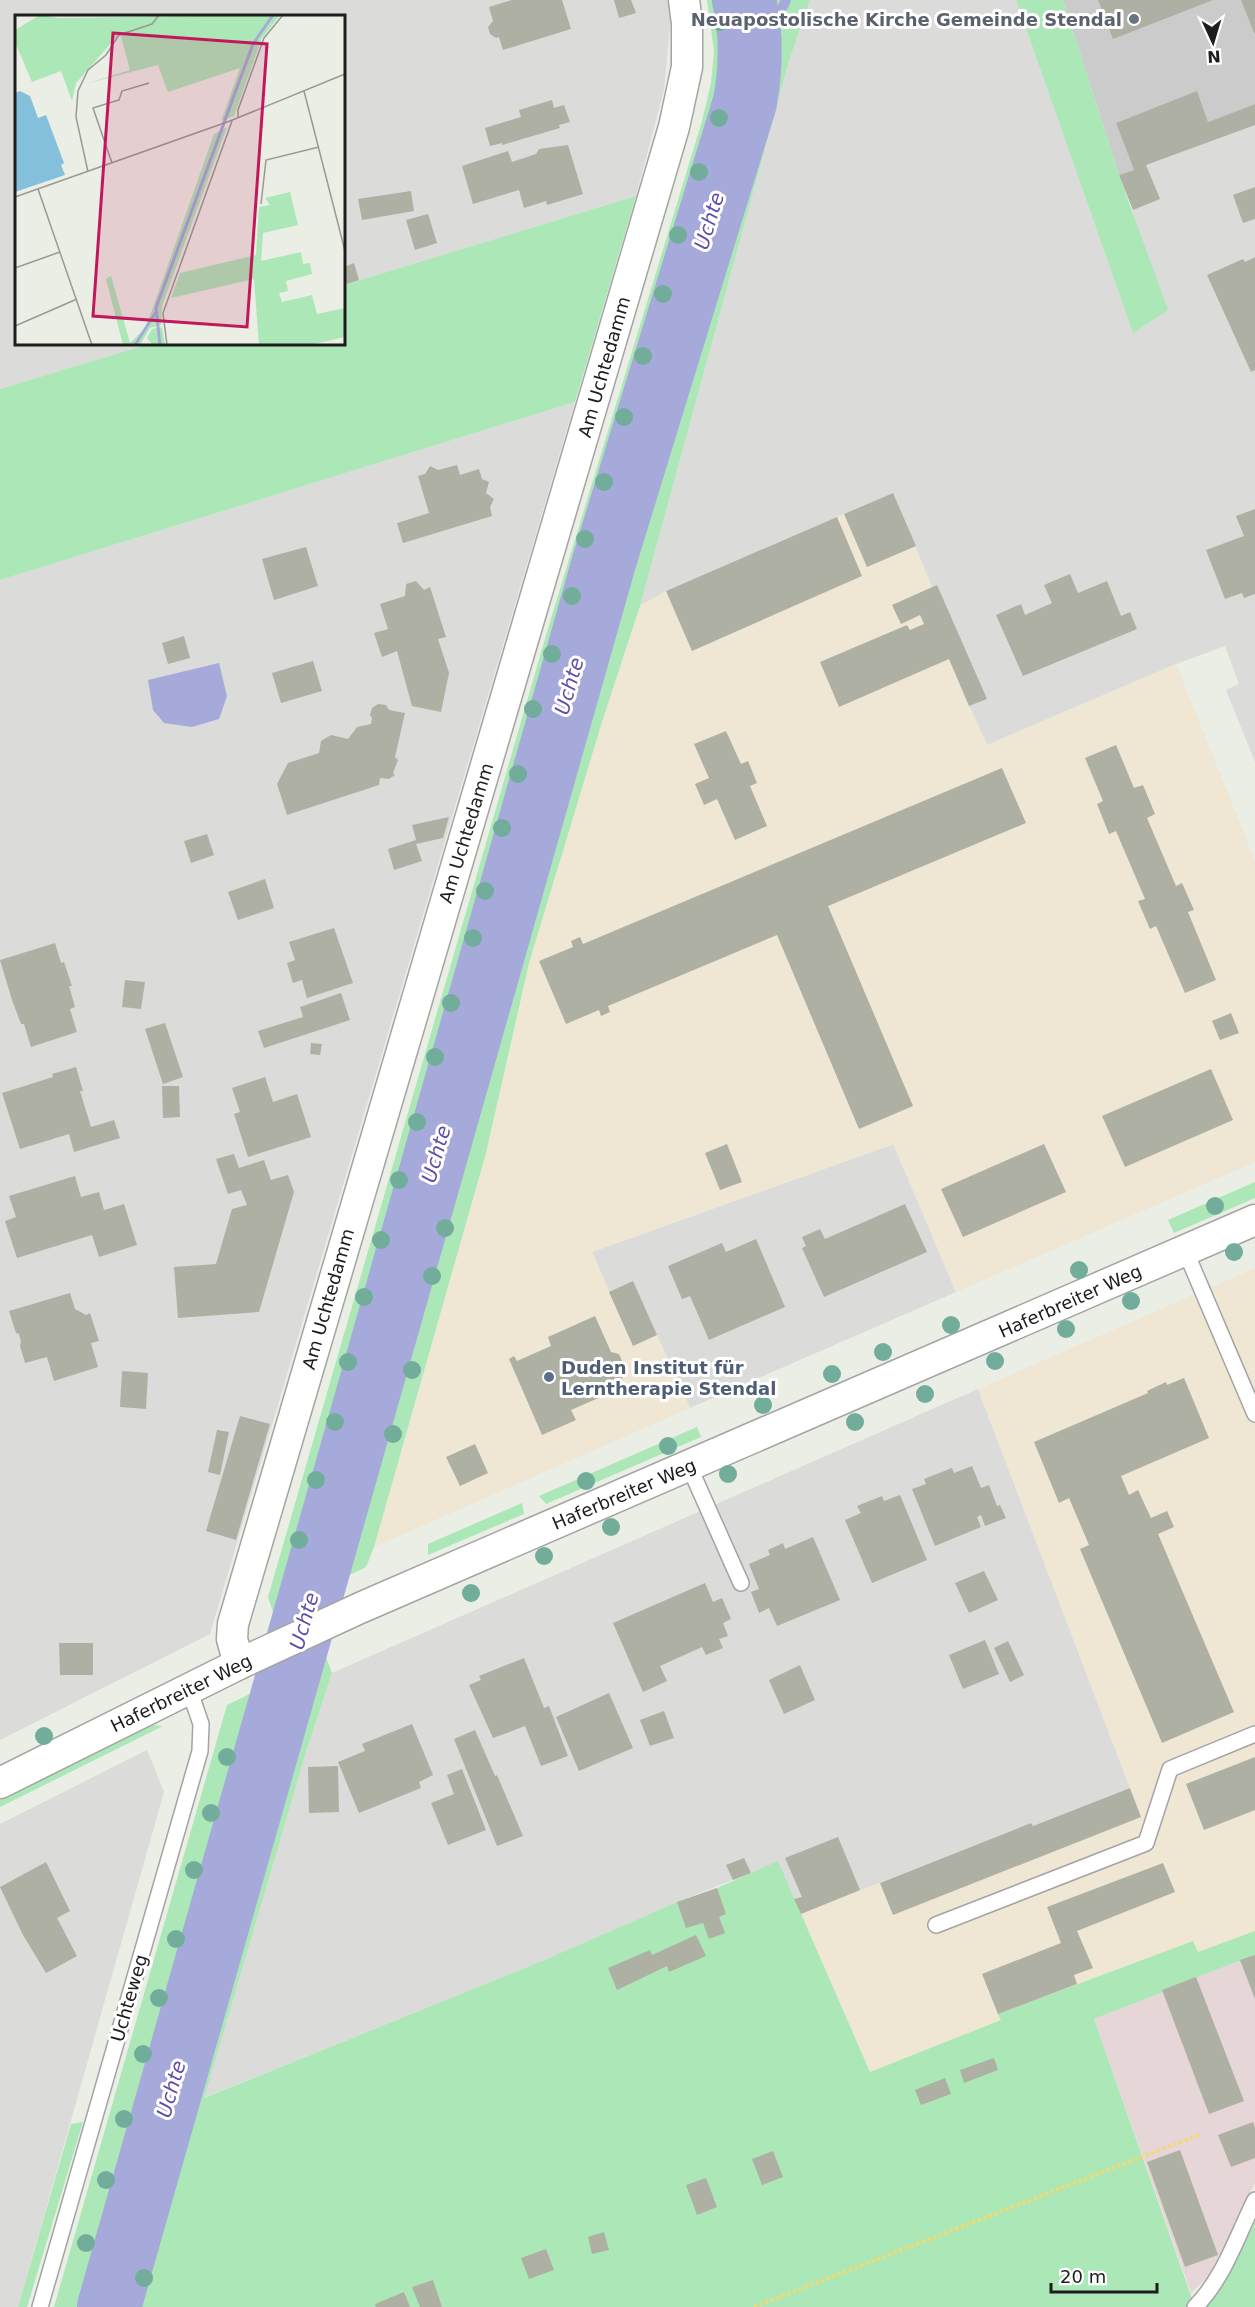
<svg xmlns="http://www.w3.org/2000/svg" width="1255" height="2307" font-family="'DejaVu Sans',sans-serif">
  <rect width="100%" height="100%" fill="#eaeee4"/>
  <g fill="#dbdbda">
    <polygon points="0,0 667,0 671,15 664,90 636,196 344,285 344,16 16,16 16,344 149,344 0,389"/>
    <polygon points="810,0 1016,0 1133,333 1133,210 1119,175 1134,170 1116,123 1197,91 1209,122 1255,104 1255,762 1226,690 1239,684 1225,646 1176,664 987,745 969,706 901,624 892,605 932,587 893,493 666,591 640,606 789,61"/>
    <polygon points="575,402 210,1634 0,1740 0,580"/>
    <polygon points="894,1144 956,1292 690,1408 657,1335 633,1346 592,1252"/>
    <polygon points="978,1389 1130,1788 1033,1826 1031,1823 801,1914 778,1862 677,1902 542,1961 203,2098 306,1752 332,1673"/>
    <polygon points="147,1750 164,1792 18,2307 0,2307 0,1824"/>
  </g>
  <g fill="#efe7d3">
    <polygon points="893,493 932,587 892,605 901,624 920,615 935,628 987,745 1176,664 1255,861 1255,1162 956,1292 893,1144 592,1252 633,1345 657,1335 690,1408 374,1547 486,1153 529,963 602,722 640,606 666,591"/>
    <polygon points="1255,1268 1255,1931 1198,1952 1193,1941 999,2014 1001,2020 870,2072 801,1914 1031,1823 1033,1826 1130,1788 978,1389"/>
  </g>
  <polygon fill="#e7d6d8" points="1255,1955 1255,2183 1209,2276 1191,2293 1094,2019 1163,1992 1162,1990"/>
  <polygon fill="#cbcbcb" points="1063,0 1255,0 1255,104 1208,122 1197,92 1116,123 1134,170 1119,175"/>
  <g fill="#abe7b7">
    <polygon points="707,0 810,0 789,61 640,606 602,722 529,963 486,1153 374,1547 366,1567 273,1612 268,1597 547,632 702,121 711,83 714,51"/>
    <polygon points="1016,0 1063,0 1119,175 1168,310 1133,333"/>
    <polygon points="636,196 575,402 0,580 0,389 149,344 344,344 344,285"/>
    <polygon points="1255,1182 1255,1198 1174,1233 1168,1220"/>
    <polygon points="697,1427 701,1437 546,1504 539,1496"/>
    <polygon points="522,1503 524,1514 428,1555 428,1544"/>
    <polygon points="326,1657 332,1673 306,1752 204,2098 542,1961 677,1902 717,1888 778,1861 870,2072 1001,2020 998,2014 1193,1941 1198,1952 1255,1931 1255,1955 1163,1990 1163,1992 1094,2019 1195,2307 54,2307 227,1705"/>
    <polygon points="151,1725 163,1726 0,1807 0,1800"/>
    <polygon points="83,2122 28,2304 27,2307 18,2307 71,2124"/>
    <polygon points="1255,2222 1255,2307 1205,2307 1218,2293"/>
  </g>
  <polygon fill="#a5aada" points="219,663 227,696 219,719 192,727 164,723 153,710 148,680"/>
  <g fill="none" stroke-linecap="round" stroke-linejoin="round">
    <polyline stroke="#a5aada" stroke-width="10" points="751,71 786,0"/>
    <path stroke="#a5aada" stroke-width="64" d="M109,2307L604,562L745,102C751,68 752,34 744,0"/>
  </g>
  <g fill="#aeb0a3">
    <polygon points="512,0 562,0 571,29 503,50 499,37 496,38 490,34 488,27 493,21 489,7"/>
    <polygon points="614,0 631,0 636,13 619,18"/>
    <polygon points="1098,0 1213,0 1113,39"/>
    <polygon points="1241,0 1255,0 1255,35"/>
    <polygon points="1197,91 1208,122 1255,104 1255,125 1146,165 1160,199 1133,210 1119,175 1134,170 1116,123"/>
    <polygon points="552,100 554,108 564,105 570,122 559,125 560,128 502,145 502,143 490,146 485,128 521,117 519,110"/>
    <polygon points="568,145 583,194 547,205 546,201 524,208 519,190 473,204 462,166 508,151 512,162 536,154 539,149"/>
    <polygon points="1255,187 1255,219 1243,223 1233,195"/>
    <polygon points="411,191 414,211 362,220 358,199"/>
    <polygon points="428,214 437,243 415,250 406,220"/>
    <polygon points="1255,257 1255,370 1251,372 1207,275 1243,259 1245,262"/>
    <polygon points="354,263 359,280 344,285 344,267"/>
    <polygon points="457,465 460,475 479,469 482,479 489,482 486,493 494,499 490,507 492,516 403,543 397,523 429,513 418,476 425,474 430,466 438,470"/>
    <polygon points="893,493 916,546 867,567 844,514"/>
    <polygon points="1255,509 1255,594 1244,598 1242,593 1225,599 1206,550 1244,536 1236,516"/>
    <polygon points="837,517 862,576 692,651 666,591"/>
    <polygon points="306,547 318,586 274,600 262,559"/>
    <polygon points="1070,574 1078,593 1107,581 1121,616 1130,612 1137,629 1023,676 996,615 1021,604 1025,615 1052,603 1044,585"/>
    <polygon points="416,581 424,590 430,587 446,637 438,639 449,673 441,712 412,706 397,651 382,657 374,633 388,629 380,604 405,596 406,584"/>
    <polygon points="937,585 987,699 969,706 949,659 839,707 820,662 907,625 910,630 924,624 920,615 901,624 892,605"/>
    <polygon points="184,636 190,658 168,664 162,643"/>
    <polygon points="313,661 322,691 281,703 272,673"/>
    <polygon points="378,704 386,705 389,710 405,713 395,757 398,760 393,773 395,775 389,779 380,778 379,785 287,815 277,784 288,763 319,753 321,741 331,735 348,739 357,727 371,724 372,718 370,715 372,708"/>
    <polygon points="726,731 741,764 748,761 757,783 750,786 767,826 735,840 717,799 704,805 695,784 709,778 694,744"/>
    <polygon points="1116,745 1134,788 1143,785 1155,814 1147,818 1176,886 1182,883 1194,910 1188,912 1216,980 1185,993 1156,926 1150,929 1138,901 1145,899 1116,831 1109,834 1097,804 1103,801 1085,758"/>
    <polygon points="1002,768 1026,823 828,906 913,1106 859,1129 777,935 608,1006 610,1012 601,1016 599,1010 566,1024 539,961 573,947 571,941 580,937 583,944"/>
    <polygon points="449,817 443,838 416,844 422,861 394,870 388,849 416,840 412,825"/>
    <polygon points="207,834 214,855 191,863 184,841"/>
    <polygon points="265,879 274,908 238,920 228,892"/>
    <polygon points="334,928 353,983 307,998 302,980 293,983 287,963 295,960 289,942"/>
    <polygon points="55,943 61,963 64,962 72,986 69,986 75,1007 70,1009 77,1032 31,1047 24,1024 21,1024 12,1000 0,960"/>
    <polygon points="125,980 145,982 141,1009 122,1007"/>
    <polygon points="341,993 350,1020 264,1048 258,1031 303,1017 300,1007"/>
    <polygon points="1231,1013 1239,1033 1220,1040 1212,1021"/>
    <polygon points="165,1023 183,1077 163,1084 145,1029"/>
    <polygon points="311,1043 322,1044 320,1055 310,1054"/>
    <polygon points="76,1067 83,1091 80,1091 91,1127 114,1120 120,1138 74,1152 69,1134 20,1149 2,1093 53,1077 52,1074"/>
    <polygon points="1211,1069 1233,1120 1125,1167 1102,1116"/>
    <polygon points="265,1077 273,1102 297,1094 311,1137 248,1157 234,1114 240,1112 232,1088"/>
    <polygon points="162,1086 179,1086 180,1117 163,1118"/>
    <polygon points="727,1144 742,1182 720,1190 705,1153"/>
    <polygon points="1044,1144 1066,1192 963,1237 941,1189"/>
    <polygon points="234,1154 239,1168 264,1160 271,1180 288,1175 294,1192 259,1312 178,1318 174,1267 216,1264 232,1209 247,1205 241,1190 228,1194 216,1159"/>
    <polygon points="75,1176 81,1197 99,1192 104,1210 124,1204 137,1245 99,1257 92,1235 17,1258 5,1221 16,1217 9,1196"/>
    <polygon points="905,1204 927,1252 824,1297 802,1248 806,1246 802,1237 820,1229 825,1239"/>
    <polygon points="756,1239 785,1307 709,1340 690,1296 682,1299 668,1266 722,1243 726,1252"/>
    <polygon points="633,1281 657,1335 633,1346 609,1292"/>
    <polygon points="70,1293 75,1309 86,1315 90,1313 99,1341 91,1343 98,1367 54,1381 47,1357 25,1363 20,1346 21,1342 19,1334 16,1333 9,1311"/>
    <polygon points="595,1316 611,1352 619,1354 625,1368 622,1376 623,1380 600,1390 603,1396 571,1410 576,1420 542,1435 509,1359 514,1356 517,1361 551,1346 548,1337"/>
    <polygon points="122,1371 148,1373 146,1409 120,1407"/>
    <polygon points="1184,1378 1209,1438 1121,1476 1129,1495 1138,1490 1151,1518 1167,1511 1174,1527 1158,1534 1234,1712 1162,1743 1080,1549 1089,1545 1069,1498 1059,1503 1034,1442 1148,1393 1147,1391 1166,1382 1167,1385"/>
    <polygon points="240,1416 270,1424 236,1540 206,1531"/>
    <polygon points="217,1430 229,1432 220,1475 208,1472"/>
    <polygon points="475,1444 488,1473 460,1486 446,1457"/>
    <polygon points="972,1466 981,1488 989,1485 997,1506 1000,1505 1006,1518 985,1526 981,1515 977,1517 981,1527 935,1546 912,1489 926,1484 924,1479 952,1468 954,1473"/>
    <polygon points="900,1495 927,1560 872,1583 845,1520 861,1513 857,1506 882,1496 884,1501"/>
    <polygon points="813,1537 840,1600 777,1626 769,1608 759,1613 751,1592 759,1589 749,1564 770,1555 768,1550 783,1543 785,1549"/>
    <polygon points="984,1571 998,1600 969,1613 955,1583"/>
    <polygon points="705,1583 713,1602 722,1598 731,1619 723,1623 728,1636 719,1639 723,1648 706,1655 702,1647 660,1666 667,1681 643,1692 613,1623"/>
    <polygon points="985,1640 999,1674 963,1689 949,1655"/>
    <polygon points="1008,1641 1024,1675 1010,1682 994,1648"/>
    <polygon points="59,1643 93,1643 93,1675 60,1675"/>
    <polygon points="524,1658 544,1708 549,1706 568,1756 541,1766 525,1726 493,1738 469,1685 481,1680 479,1676"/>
    <polygon points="800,1665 815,1700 784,1714 769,1680"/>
    <polygon points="609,1693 633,1748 579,1771 556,1717"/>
    <polygon points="664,1711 674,1738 650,1746 640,1720"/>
    <polygon points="412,1724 433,1775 419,1782 421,1788 359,1813 338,1762 365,1751 362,1744"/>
    <polygon points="475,1730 495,1776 497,1775 523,1836 497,1846 454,1739"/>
    <polygon points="1255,1757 1255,1810 1204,1830 1186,1784"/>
    <polygon points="338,1766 339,1812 309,1813 308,1767"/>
    <polygon points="462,1769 486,1830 448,1845 431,1803 454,1794 447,1775"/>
    <polygon points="1130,1788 1141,1817 893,1915 880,1883 1031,1823 1033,1826"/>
    <polygon points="838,1837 860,1890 801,1914 794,1899 802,1897 785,1858"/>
    <polygon points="744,1858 751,1873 733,1880 726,1865"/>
    <polygon points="46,1862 70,1911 57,1918 77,1956 46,1973 23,1935 0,1887"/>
    <polygon points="1163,1863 1175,1892 1077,1931 1093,1968 1074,1975 1077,1984 998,2014 982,1974 1061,1943 1047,1907"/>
    <polygon points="717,1888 726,1914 719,1917 725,1933 709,1939 703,1923 686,1928 677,1902"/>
    <polygon points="696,1935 706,1956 669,1972 667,1966 617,1990 608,1968 650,1950 652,1955"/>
    <polygon points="1255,1955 1255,1999 1240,1960"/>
    <polygon points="1196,1977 1244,2101 1209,2114 1162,1990"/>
    <polygon points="994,2058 998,2070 964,2083 960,2070"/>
    <polygon points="945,2078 951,2094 921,2105 915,2090"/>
    <polygon points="1253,2122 1255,2128 1255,2158 1231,2167 1218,2135"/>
    <polygon points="1180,2150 1218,2255 1185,2267 1147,2162"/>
    <polygon points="773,2151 783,2177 762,2185 752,2159"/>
    <polygon points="706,2178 717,2207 697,2215 686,2185"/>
    <polygon points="604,2232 609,2250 592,2254 588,2237"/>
    <polygon points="546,2249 554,2270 529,2279 521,2258"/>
    <polygon points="433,2280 442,2307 420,2307 412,2287"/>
    <polygon points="404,2292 410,2307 376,2307 375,2304"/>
  </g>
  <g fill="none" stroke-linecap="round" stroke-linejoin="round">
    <defs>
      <g id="lane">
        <polyline points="1185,1250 1255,1414"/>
        <polyline points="689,1466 741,1583"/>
        <polyline points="936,1925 1146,1843 1170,1769 1255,1734"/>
        <polyline points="40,2307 200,1751 201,1724 189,1689"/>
        <path d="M1195,2307C1224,2278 1237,2236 1255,2200"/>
      </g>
      <g id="street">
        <polyline points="239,1664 232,1639 233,1624 674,127 687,67 687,23 684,0"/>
        <polyline points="0,1783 239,1664 360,1608 1255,1220"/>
      </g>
    </defs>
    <use href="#lane" stroke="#a4a4a4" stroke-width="18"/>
    <use href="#street" stroke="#a4a4a4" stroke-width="33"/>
    <polyline stroke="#f4d96e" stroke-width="4" stroke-dasharray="3 3" stroke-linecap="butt" points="754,2307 1201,2134"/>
    <use href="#lane" stroke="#fff" stroke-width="15"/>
    <use href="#street" stroke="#fff" stroke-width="30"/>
  </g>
  <g fill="#72ad9b">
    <circle cx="720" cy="22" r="9"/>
    <circle cx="719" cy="118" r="9"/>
    <circle cx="699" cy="172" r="9"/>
    <circle cx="678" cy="235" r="9"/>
    <circle cx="663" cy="294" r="9"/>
    <circle cx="643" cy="356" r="9"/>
    <circle cx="624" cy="417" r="9"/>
    <circle cx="604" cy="482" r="9"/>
    <circle cx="585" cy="539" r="9"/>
    <circle cx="572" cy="596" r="9"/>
    <circle cx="552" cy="654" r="9"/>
    <circle cx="533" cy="709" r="9"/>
    <circle cx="518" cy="774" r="9"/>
    <circle cx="502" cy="828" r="9"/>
    <circle cx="485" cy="891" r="9"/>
    <circle cx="473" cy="938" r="9"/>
    <circle cx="451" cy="1003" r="9"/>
    <circle cx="435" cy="1057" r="9"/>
    <circle cx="417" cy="1122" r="9"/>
    <circle cx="399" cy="1180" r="9"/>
    <circle cx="1215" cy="1206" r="9"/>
    <circle cx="445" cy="1228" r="9"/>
    <circle cx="381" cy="1240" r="9"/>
    <circle cx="1234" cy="1252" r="9"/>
    <circle cx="1079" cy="1270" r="9"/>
    <circle cx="432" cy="1276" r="9"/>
    <circle cx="364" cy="1297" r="9"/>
    <circle cx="1131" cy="1301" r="9"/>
    <circle cx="951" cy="1325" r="9"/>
    <circle cx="1066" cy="1329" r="9"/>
    <circle cx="883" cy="1352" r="9"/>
    <circle cx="995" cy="1361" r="9"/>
    <circle cx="348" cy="1362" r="9"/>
    <circle cx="412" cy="1370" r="9"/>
    <circle cx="832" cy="1374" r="9"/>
    <circle cx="925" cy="1394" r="9"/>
    <circle cx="763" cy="1405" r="9"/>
    <circle cx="335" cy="1422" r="9"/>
    <circle cx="855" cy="1422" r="9"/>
    <circle cx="393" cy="1434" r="9"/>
    <circle cx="668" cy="1446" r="9"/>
    <circle cx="728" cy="1474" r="9"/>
    <circle cx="316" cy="1480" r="9"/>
    <circle cx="586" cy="1481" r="9"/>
    <circle cx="611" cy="1527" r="9"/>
    <circle cx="299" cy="1540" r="9"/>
    <circle cx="544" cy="1556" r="9"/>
    <circle cx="471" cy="1593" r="9"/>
    <circle cx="44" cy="1736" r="9"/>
    <circle cx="227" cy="1757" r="9"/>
    <circle cx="211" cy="1813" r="9"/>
    <circle cx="194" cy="1870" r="9"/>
    <circle cx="176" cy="1939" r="9"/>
    <circle cx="159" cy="1998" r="9"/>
    <circle cx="143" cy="2054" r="9"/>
    <circle cx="124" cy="2119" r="9"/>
    <circle cx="106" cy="2180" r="9"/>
    <circle cx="86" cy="2243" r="9"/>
    <circle cx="144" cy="2278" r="9"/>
  </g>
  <circle fill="#6b7280" stroke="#fff" stroke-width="2" cx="1134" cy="19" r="6"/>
  <circle fill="#5c6f8a" stroke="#fff" stroke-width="2" cx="549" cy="1377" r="6"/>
  <g text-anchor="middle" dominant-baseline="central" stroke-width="6" stroke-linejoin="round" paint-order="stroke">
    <g font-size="18" font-weight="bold" fill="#5b616d" stroke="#fff" text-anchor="end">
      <text x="1122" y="19">Neuapostolische Kirche Gemeinde Stendal</text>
    </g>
    <g font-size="18" fill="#1d1d1d" stroke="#fff">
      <text transform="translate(604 367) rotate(-74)">Am Uchtedamm</text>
      <text transform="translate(466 833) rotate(-73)">Am Uchtedamm</text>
      <text transform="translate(328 1299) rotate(-74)">Am Uchtedamm</text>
      <text transform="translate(1070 1301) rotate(-24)">Haferbreiter Weg</text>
      <text transform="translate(624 1494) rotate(-23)">Haferbreiter Weg</text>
      <text transform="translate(181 1693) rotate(-26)">Haferbreiter Weg</text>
      <text transform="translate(129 1998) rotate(-74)">Uchteweg</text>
    </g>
    <g font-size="18" font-weight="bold" fill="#4e5e75" stroke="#fff" text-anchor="start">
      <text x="561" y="1367">Duden Institut für<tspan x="561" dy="21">Lerntherapie Stendal</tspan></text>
    </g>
    <g font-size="20" font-style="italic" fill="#5f4da9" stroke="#fff">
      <text transform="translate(709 221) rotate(-73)">Uchte</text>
      <text transform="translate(569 686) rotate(-74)">Uchte</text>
      <text transform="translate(436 1154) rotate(-74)">Uchte</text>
      <text transform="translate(304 1621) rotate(-74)">Uchte</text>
      <text transform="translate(171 2089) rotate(-74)">Uchte</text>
    </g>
  </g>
  <g transform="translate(15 15)">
    <rect width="330" height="330" fill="#eaeee4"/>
    <path d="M25,0L43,3L265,0L247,23L219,101L206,106L225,53L153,77L143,50L70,69L115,55L105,18L61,68L57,86L46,56L17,67L0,27V15ZM212,112L147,291L146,310L135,313L125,330H108L91,264L96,261L115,328L130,313L136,298L199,119ZM275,177L283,210L248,218L246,246L286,237L288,249L295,248L297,259L271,266L273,276L264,278L267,287L297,280L302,299L330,293V322L294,330H244L239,264L156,283L165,258L241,240L244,192L255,190L250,183ZM147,312L150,330H138L132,323L137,314Z" fill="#abe7b7"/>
    <path d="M5,76L15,81L23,103L31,100L49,148L46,150L50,160L0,177V78Z" fill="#84c0db"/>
    <path fill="none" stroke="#a5aada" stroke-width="3" d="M120,330L141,297M145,330L141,293L238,29L258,0"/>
    <path fill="none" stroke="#989a94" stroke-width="1.5" d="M289,76L330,236M223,103V95L249,23L268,0M97,148L78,93L104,85L107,76L134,68M73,157L61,102L63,76L73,55L91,40L104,20L137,9L144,0M23,174L77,330M0,182L215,106L330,59M246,189L251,145L304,132M0,253L45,237M0,311L62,284M152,330L148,298L217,106"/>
    <path fill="#c2185b" fill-opacity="0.15" stroke="#c2185b" stroke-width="3" d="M98,18L252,29L232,312L78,301Z"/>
    <rect width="330" height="330" fill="none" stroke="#1d1d1d" stroke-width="3"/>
  </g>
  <g transform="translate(1213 42) rotate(176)" stroke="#ffffff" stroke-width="4.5" paint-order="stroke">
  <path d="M0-4.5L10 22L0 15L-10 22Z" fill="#1d1d1d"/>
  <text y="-9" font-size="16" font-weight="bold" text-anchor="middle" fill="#1d1d1d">N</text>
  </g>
  <path d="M1051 2283v9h106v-9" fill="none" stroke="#1d1d1d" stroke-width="3"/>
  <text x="1060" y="2283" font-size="18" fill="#1d1d1d" stroke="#ffffff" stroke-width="4.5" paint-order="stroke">20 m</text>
</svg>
